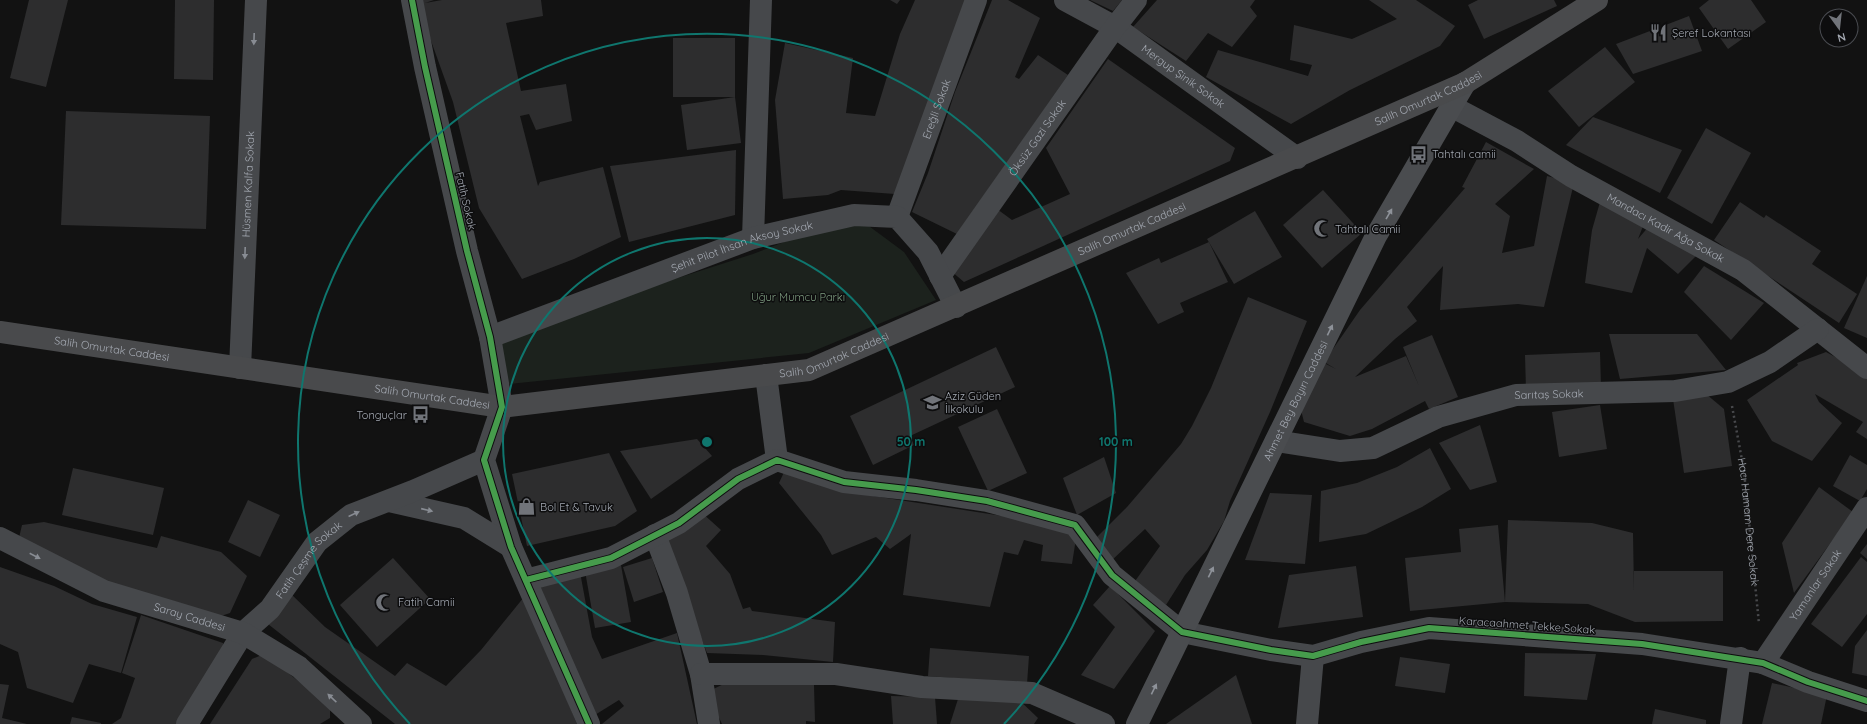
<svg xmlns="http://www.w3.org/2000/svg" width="1867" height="724" font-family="Quicksand,sans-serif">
  <rect width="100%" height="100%" fill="#121212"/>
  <polygon fill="#1c221d" points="854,215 904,252 936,300 809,353 509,384 490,338 753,254"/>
  <g fill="#2d2d2e">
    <polygon points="29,0 68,0 46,87 10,78"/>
    <polygon points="175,0 214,0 213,80 174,79"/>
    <polygon points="422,0 434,0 425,3 442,0 541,0 543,16 506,23 521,91 566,84 572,121 536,130 529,114 520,116 538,186 540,182 603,167 621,237 574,259 522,279 479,208 453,102 430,38"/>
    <polygon points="890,0 900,0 897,4"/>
    <polygon points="915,0 968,0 895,194 841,190 828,195 783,199 775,100 785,43 853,58 846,113 875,116 900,34"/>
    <polygon points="992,0 1008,0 1040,18 1015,77 1019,79 1038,55 1068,75 957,234 912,212 928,173 955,92"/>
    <polygon points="1090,0 1122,0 1113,11"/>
    <polygon points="1157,0 1255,0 1250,7 1257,16 1232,47 1208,33 1186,61 1133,27"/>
    <polygon points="1369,0 1416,0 1455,26 1440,46 1350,90 1291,124 1206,77 1218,50 1308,76 1312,65 1290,60 1294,25 1352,39 1397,19"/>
    <polygon points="1478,0 1554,0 1557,6 1484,39 1468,5"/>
    <polygon points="1709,0 1751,0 1766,22 1728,49 1699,8"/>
    <polygon points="1689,16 1702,51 1633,74 1616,44"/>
    <polygon points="673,38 735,38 735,97 741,143 687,150 681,105 735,97 673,97"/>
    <polygon points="1605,47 1635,82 1579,127 1548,91"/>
    <polygon points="1108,59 1235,148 1230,161 964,282 951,271 997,209 1012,220 1070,194 1046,148"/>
    <polygon points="66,111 210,116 206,229 61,225"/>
    <polygon points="1593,117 1682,150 1660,193 1566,145"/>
    <polygon points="1706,128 1751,153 1712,224 1667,198"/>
    <polygon points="1486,142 1534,169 1495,204 1510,216 1502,253 1534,246 1547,176 1574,183 1544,307 1518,304 1440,310 1443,266 1407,307 1417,321 1395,339 1355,377 1406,356 1419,386 1403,347 1432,335 1458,397 1429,409 1425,401 1372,429 1350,436 1304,422 1301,410 1320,361 1336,369 1324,362 1360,310 1465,188 1462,187"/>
    <polygon points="736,150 735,215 629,242 610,166"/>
    <polygon points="1323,190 1362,233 1322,268 1283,225"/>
    <polygon points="1600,202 1645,221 1638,239 1650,225 1699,253 1678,274 1647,248 1632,293 1585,283 1592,230"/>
    <polygon points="1740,202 1764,218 1766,215 1821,251 1812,264 1857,294 1839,323 1714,240"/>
    <polygon points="1255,211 1282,257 1234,284 1207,239"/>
    <polygon points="1209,242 1228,282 1180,303 1184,312 1158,324 1126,273 1159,258 1161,263"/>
    <polygon points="1704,266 1764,303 1731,340 1684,292"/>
    <polygon points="1867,276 1867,338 1844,328"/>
    <polygon points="1248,297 1307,321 1270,412 1230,501 1224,521 1207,550 1185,575 1166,605 1133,584 1160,546 1145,529 1110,562 1092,542 1127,507 1181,444 1192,426 1211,388"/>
    <polygon points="1609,334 1697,334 1726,370 1620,379"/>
    <polygon points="996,347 1015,387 910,436 914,445 873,465 850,416"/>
    <polygon points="1600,352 1601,387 1526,390 1525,355"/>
    <polygon points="1826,352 1867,374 1867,439 1856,432 1863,422 1815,394 1819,402 1842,423 1812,461 1772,441 1747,400 1798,365 1797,363"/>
    <polygon points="1706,394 1724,409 1732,466 1684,473 1673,399"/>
    <polygon points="1600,405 1607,449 1559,457 1552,412"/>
    <polygon points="997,409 1027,473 988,491 958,427"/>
    <polygon points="1480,425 1497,482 1470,490 1439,443"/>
    <polygon points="697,439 712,456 651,499 620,451"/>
    <polygon points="1430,448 1451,489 1422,507 1366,534 1319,542 1321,491 1357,483 1397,467"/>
    <polygon points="609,453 637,511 615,526 527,546 512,474"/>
    <polygon points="1850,455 1867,465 1867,489 1860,501 1833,486"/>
    <polygon points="1104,457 1116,493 1077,515 1063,478"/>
    <polygon points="73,468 164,488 153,535 62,515"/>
    <polygon points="785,470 867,495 1009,517 1077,532 1072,564 1041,561 1043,545 1024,540 1018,555 1004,552 990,607 903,595 911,534 890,549 876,537 832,555 821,535 779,483"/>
    <polygon points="1819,487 1853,512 1794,593 1782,543"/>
    <polygon points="1270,493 1312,495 1305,564 1245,560"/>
    <polygon points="248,500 280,515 260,557 228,542"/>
    <polygon points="701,512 721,530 706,546 730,574 743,609 750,607 752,611 835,622 833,662 763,655 707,653 663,537"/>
    <polygon points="1508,520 1592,523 1633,533 1634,592 1634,571 1723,571 1723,621 1635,622 1588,604 1505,602 1410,611 1405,558 1461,552 1459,529 1498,525 1505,602"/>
    <polygon points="44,522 157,548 161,536 221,552 247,576 230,613 221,616 92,580 19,538 22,525"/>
    <polygon points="1867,544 1867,559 1860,553"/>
    <polygon points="1861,557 1867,562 1867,614 1842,647 1811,624"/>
    <polygon points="393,558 430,599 377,647 340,605"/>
    <polygon points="652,558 663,592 634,602 623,567"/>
    <polygon points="621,565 631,622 595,628 585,571"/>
    <polygon points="1356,566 1363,617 1278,628 1289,575"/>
    <polygon points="0,567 54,586 92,604 137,617 121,673 89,664 73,703 27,688 18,652 0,644"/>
    <polygon points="580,572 592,637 602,659 677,633 697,724 602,724 624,706 619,700 590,718 532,586"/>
    <polygon points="1110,586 1155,631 1114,689 1081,675 1115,627 1093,605"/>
    <polygon points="289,592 325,627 395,676 407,663 446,686 481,650 524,597 577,724 395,724 268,624"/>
    <polygon points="141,615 223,643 224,654 180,724 112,724 121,718 135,678 122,673"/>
    <polygon points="1867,630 1867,676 1852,673 1855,646"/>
    <polygon points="930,648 1029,656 1027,684 928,676"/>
    <polygon points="1525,653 1596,654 1587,700 1524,696"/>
    <polygon points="264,654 330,706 330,718 320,724 210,724 252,659"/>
    <polygon points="1400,657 1450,664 1445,693 1395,686"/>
    <polygon points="1236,675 1252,724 1166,724"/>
    <polygon points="728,682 814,685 815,722 806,721 806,724 722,724 707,692"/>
    <polygon points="1772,683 1827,695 1821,724 1762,724"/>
    <polygon points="0,684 9,685 2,718 27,724 0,724"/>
    <polygon points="891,696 935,697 937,724 893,724"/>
    <polygon points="1016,697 1038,718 1034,724 950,724 958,699"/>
    <polygon points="1655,709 1706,720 1706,724 1652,724"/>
    <polygon points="72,717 101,723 101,724 70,724"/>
  </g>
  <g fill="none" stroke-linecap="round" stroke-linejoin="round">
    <path stroke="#48494c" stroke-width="2.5" stroke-dasharray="2 3" stroke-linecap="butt" id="s1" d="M1732,406L1744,471L1759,624"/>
    <g stroke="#46484b" stroke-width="22">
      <polyline points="412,0 425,67 467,251 490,337 502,407 484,460 511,547 589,724"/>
      <path id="s2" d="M1065,0L1115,27L1297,158"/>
      <path id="s3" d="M1451,106L1517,141L1571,176L1743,270L1867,368"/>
      <path id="s4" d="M897,217L976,0"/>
      <polyline points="753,238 761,0"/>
      <path id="s5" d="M940,276L1115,27L1136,0"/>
      <path id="s6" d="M490,337L753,238L854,215L897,217L928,252L956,307"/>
      <path id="s7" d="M240,368L256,0"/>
      <polyline points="766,375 777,460"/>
      <path id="s8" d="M1276,441L1340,451L1373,448L1438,417L1516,395L1675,391L1728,382L1770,362L1818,329"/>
      <polyline points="389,501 464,518 511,547"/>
      <polyline points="655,535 677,593 701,674 709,724"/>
      <polyline points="526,580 611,558 679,523 738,479 777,460 844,482 916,490 987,501 1075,525 1112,575 1182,632 1271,650 1313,656 1361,642 1429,628 1642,644 1763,663 1808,682 1867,701"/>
      <path id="s9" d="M1763,663L1867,508"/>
      <polyline points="701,674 836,674 922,687 1032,693 1104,724"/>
      <path id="s10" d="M187,724L243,633L270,609L317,542L351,515L413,491L484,460"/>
      <polyline points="1307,724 1313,656"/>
      <polyline points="1731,724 1740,658"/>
    </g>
    <path stroke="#46484b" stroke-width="22" id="s11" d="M0,538L104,591L243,633L299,667L361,724"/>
    <path stroke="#4a4c4f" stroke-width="22" id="s12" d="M1137,724L1376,236L1465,83"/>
    <path stroke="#494a4c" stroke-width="22" id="s13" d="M0,332L502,407L809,370L1465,83L1597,0"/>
    <defs>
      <g id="cycleway">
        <polyline points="412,0 425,67 467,251 490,337 502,407 484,460 511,547 589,724"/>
        <polyline points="526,580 611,558 679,523 738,479 777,460 844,482 916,490 987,501 1075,525 1112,575 1182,632 1271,650 1313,656 1361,642 1429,628 1642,644 1763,663 1808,682 1867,701"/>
      </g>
    </defs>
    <use href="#cycleway" stroke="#0d0d0e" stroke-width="8"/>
    <use href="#cycleway" stroke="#469c4c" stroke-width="6"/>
  </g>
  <defs><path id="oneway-solid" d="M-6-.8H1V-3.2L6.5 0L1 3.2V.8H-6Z"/></defs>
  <g fill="#888c93">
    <use href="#oneway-solid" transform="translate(254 39) rotate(92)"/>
    <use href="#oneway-solid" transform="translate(245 253) rotate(92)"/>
    <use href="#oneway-solid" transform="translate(427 510) rotate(13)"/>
    <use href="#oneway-solid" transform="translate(354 514) rotate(-25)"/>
    <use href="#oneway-solid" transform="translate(35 556) rotate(27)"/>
    <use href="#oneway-solid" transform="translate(332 698) rotate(-137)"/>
  </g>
  <g fill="#8e9299">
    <use href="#oneway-solid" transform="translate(1389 214) rotate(-60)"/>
    <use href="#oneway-solid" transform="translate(1330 330) rotate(-64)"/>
    <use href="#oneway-solid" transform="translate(1211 572) rotate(-64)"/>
    <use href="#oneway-solid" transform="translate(1154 689) rotate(-64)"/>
  </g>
  <g fill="none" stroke="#0f766e" stroke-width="2">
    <circle cx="707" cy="442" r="204"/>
    <path d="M410 724A409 409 0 1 1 1004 724"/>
  </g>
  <defs>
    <symbol id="restaurant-bare" viewBox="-9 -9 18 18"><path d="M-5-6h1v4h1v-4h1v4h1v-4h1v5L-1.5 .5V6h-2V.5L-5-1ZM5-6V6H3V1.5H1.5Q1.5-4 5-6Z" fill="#71747a" stroke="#0d0d0e" stroke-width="2.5" paint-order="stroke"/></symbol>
    <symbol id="bus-bare" viewBox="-9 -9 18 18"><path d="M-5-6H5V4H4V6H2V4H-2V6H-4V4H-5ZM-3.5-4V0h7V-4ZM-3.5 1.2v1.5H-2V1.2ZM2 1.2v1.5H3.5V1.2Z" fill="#71747a" stroke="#0d0d0e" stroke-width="2.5" paint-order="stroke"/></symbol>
    <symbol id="mosque-bare" viewBox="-9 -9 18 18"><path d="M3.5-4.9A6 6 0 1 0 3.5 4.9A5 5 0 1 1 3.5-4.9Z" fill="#71747a" stroke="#0d0d0e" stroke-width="2.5" paint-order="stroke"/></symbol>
    <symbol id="school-bare" viewBox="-9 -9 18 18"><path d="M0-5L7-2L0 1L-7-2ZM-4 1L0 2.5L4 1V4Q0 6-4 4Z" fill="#71747a" stroke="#0d0d0e" stroke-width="2.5" paint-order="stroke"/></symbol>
    <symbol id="shop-bare" viewBox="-9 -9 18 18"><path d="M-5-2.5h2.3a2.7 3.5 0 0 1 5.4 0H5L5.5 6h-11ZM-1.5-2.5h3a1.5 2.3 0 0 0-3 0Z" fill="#71747a" stroke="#0d0d0e" stroke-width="2.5" paint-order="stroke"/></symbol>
  </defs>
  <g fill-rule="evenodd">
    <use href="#restaurant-bare" x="1646" y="20" width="25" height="25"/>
    <use href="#bus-bare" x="1406" y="142" width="25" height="25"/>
    <use href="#mosque-bare" x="1310" y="216" width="25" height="25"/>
    <use href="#school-bare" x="920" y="390" width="25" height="25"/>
    <use href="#bus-bare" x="408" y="402" width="25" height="25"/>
    <use href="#shop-bare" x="514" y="494" width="25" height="25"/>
    <use href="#mosque-bare" x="372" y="590" width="25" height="25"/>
  </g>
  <g text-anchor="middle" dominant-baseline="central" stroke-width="3" stroke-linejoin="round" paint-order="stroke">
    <g font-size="11" fill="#a4a9b2" stroke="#0d0d0e" text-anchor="start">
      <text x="1672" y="33">Şeref Lokantası</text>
      <text x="1432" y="154">Tahtalı camii</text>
      <text x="1335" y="229">Tahtalı Camii</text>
      <text x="945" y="396">Aziz Güden<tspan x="945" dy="13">İlkokulu</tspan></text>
      <text x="407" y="415" text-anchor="end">Tonguçlar</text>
      <text x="540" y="507">Bol Et &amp; Tavuk</text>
      <text x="398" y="602">Fatih Camii</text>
    </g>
    <g font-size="11" fill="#a4a9b2" stroke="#0d0d0e">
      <text stroke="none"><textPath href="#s2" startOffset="141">Mergup Şinik Sokak</textPath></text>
      <text stroke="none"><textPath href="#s13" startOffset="1493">Salih Omurtak Caddesi</textPath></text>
      <text stroke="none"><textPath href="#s4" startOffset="115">Ereğli Sokak</textPath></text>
      <text stroke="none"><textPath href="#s5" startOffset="169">Öksüz Gazi Sokak</textPath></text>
      <text stroke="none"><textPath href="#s7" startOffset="184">Hüsmen Kalfa Sokak</textPath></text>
      <text transform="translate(466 201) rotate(77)">Fatih Sokak</text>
      <text stroke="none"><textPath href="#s3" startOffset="247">Mandacı Kadir Ağa Sokak</textPath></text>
      <text stroke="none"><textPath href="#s13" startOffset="1169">Salih Omurtak Caddesi</textPath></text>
      <text stroke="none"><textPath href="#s6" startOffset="268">Şehit Pilot İhsan Aksoy Sokak</textPath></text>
      <text stroke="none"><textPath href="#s13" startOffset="113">Salih Omurtak Caddesi</textPath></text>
      <text stroke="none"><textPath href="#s13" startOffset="845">Salih Omurtak Caddesi</textPath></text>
      <text stroke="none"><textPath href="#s8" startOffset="284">Sarıtaş Sokak</textPath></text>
      <text stroke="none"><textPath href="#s13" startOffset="437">Salih Omurtak Caddesi</textPath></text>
      <text stroke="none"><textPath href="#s12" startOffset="360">Ahmet Bey Bayırı Caddesi</textPath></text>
      <text stroke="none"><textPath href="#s1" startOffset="117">Hacı Hamam Dere Sokak</textPath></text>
      <text stroke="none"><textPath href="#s10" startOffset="206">Fatih Çeşme Sokak</textPath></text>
      <text stroke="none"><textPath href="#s9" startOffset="94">Yamanlar Sokak</textPath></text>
      <text stroke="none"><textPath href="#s11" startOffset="206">Saray Caddesi</textPath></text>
      <text transform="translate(1527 625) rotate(4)">Karacaahmet Tekke Sokak</text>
    </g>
    <g font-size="11" fill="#7d9b7f" stroke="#0d0d0e">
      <text x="798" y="297">Uğur Mumcu Parkı</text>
    </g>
  </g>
  <circle cx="707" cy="442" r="6" fill="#0f766e" stroke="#0d0d0e" stroke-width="2"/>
  <g font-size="12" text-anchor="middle" font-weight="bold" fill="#0f766e" stroke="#0d0d0e" stroke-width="3" stroke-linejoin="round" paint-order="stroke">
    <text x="911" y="446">50 m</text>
    <text x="1116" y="446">100 m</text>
  </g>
  <g transform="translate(1839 28) rotate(165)"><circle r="19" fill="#0d0d0e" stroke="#494b50"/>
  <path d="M0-3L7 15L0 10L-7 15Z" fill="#71747a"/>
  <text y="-6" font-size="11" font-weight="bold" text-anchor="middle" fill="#a4a9b2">N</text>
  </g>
</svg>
